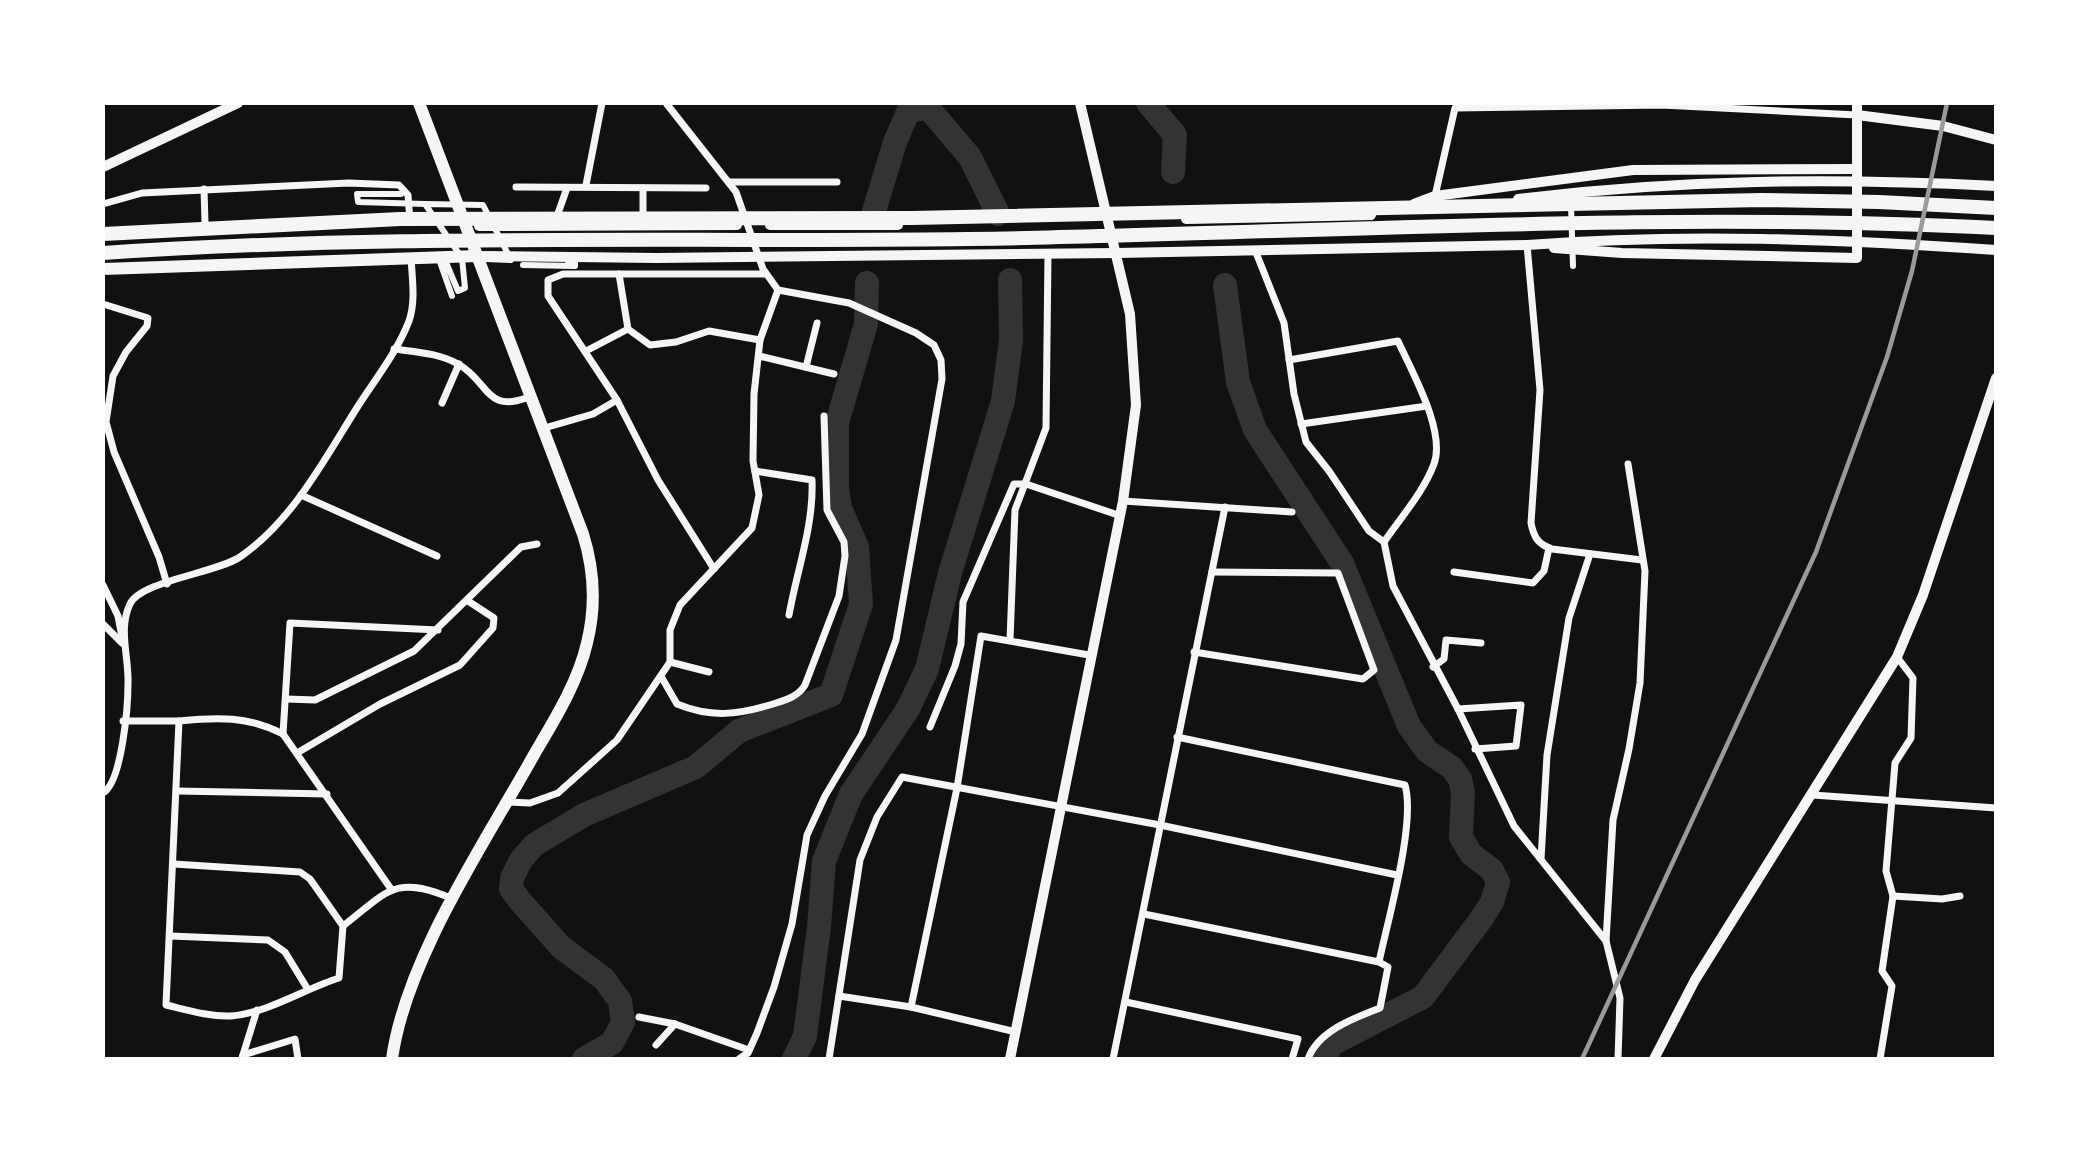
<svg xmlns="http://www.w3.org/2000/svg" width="2099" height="1162" font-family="Karla,sans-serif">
  <rect width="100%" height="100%" fill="#111"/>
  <polygon fill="#333" points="898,103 935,103 940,119 892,124"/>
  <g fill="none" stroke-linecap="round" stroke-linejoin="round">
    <g stroke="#333" stroke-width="24">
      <polyline points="924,103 970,157 998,214"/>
      <polyline points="1148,103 1175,135 1173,172"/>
      <polyline points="872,218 895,142 912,103"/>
      <polyline points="1225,285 1238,382 1255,430 1342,563 1409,726 1427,751 1452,768 1460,779 1463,792 1461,837 1471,854 1492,870 1498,882 1492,902 1482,918 1423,997 1332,1044 1323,1059"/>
      <polyline points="584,1059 612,1043 623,1022 620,1001 604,979 561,947 520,901 511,889 512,878 521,860 534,845 584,815 696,767 739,731 831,695 861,604 857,547 840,508 837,488 837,423 866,324 867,283"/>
      <polyline points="794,1059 805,1036 819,927 824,861 851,794 908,709 927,669 950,573 1003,401 1011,340 1010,280"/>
    </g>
    <g stroke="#f5f5f5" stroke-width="6">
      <polyline points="401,194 357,194 358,202 425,204"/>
      <polygon points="425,204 483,205 511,260 462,258"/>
      <polyline points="1571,206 1573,266"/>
      <polyline points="523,265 575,266 575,261 568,261"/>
      <polyline points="452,296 440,262 445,260 458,291 465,288 462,258"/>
    </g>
    <g stroke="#f5f5f5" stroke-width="7">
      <polyline points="666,103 736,192 763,269 778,290 849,303 916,333 934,345 941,360 942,379 896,640 862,734 825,796 807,835 792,924 774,987 757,1033 748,1053 739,1059"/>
      <polyline points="729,182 837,182"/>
      <polyline points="586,185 602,103"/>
      <polyline points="516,187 706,188"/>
      <polyline points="204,189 205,223"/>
      <polyline points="1435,196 1455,108 1662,105 1857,115"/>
      <polyline points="103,204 142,193 349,183 399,185 408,195 410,221"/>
      <polyline points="556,219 567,188"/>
      <polyline points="643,219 643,188"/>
      <path d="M1527,245L1540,390L1531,523C1534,538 1538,544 1552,549L1642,560"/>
      <polyline points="1255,250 1284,323 1294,394 1306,442 1329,471 1369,531 1384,542 1393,586 1458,709 1514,826 1606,941"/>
      <polyline points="619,274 628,329 650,345 676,342 709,331 760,340"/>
      <polyline points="103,304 148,318 147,326 126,352 113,376 106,422 114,452 159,557 167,584"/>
      <path d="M394,349C416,352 439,353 458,364C490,382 485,414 529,397"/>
      <polyline points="586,351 628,329"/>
      <polyline points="759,356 834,374"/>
      <path d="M1289,360L1398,341C1412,372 1446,431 1434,464C1423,493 1401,517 1384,542"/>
      <polyline points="806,367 817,323"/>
      <polyline points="442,403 459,364"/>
      <polyline points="1301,424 1427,406"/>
      <polyline points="541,429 593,414 617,400"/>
      <path d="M755,471L812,480C814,525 797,570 789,615"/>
      <polyline points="301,495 437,556"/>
      <polyline points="1123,501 1292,512"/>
      <polyline points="714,569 658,480 617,400 548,296 548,280 563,274 766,274"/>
      <polyline points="1454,572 1533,583 1544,571 1549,548"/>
      <polyline points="103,585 118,616 122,637"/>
      <polyline points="103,624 122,643"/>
      <polyline points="1010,640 1015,510 1046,428 1048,254"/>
      <polyline points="1194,652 1363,679 1374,670 1338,573 1212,572"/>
      <polyline points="670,662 709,672"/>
      <polyline points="1433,667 1444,659 1446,640 1481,643"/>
      <path d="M662,678L677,704C711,718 738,715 773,704C785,700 798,697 805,685L839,596L845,556L844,542L827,510L824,416"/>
      <polyline points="287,699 315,700 414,651 521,547 537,544"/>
      <polyline points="1458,709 1521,705 1516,746 1475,749"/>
      <polyline points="123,721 179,721"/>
      <polyline points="930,727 955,666 961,644 963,602 1014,484 1026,484 1118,515"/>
      <polyline points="283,734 290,623 438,630"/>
      <polyline points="297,753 380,704 460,665 493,628 494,618 468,601"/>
      <polyline points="177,791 327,794"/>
      <path d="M103,793C122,782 128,706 128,683C129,657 118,629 130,604C141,581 216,573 240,557C294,520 326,456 360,403C377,377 398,350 409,321C416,301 412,278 411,257"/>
      <polyline points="1813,795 1996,808"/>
      <polyline points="508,802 530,803 558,793 617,740 670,662 670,630 680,605 752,528 759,495 753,461 754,394 760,340 778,290"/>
      <polyline points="1541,859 1547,755 1569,618 1590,554"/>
      <polyline points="174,864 300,872 310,879 343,926"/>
      <path d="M391,889L283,734C248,716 218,717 179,721L166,1005C187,1010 210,1017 231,1016C268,1013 304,989 339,978L343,926C388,891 395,874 453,899"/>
      <polyline points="1893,896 1942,899 1960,896"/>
      <path d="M1144,914L1379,962C1388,919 1416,823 1405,785L1177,737"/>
      <polyline points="170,936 268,940 285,952 307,988"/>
      <polyline points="839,996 911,1007 1016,1032"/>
      <polyline points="1126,1002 1298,1039 1292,1059"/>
      <polyline points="911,1007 957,788 981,636 1089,655"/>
      <polyline points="639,1017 675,1024 749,1050"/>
      <polyline points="656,1045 675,1024"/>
      <polyline points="243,1055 295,1039 298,1059"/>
      <polyline points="242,1058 257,1010"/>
      <polyline points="829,1059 860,860 877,817 902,777 1160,825 1397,875"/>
      <polyline points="1113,1059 1225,507"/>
      <path d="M1308,1059C1318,1031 1354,1018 1380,1008L1388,967L1379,962"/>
      <polyline points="1618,1059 1620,998 1606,941 1613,820 1629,749 1640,683 1645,571 1628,464"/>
      <polyline points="1880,1059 1892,986 1882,971 1893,896 1886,871 1895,763 1911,738 1913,678 1897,657"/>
    </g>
    <g stroke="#f5f5f5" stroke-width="10">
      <polyline points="1857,103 1857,115 1943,126 1996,140"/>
      <polyline points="103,167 238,103"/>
      <path d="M1518,199C1680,179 1833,178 1996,186"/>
      <polyline points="1414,204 1435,196 1633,170 1855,169"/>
      <polyline points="1186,219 1371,215"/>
      <polyline points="770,225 898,225"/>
      <polyline points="479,226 737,225"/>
      <polyline points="1554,248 1622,253 1857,258 1857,115"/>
      <path d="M477,256L657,258L1117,253L1527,245C1682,233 1840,239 1996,250"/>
      <polyline points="1010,1059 1123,501 1136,405 1130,314 1080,103"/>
    </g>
    <polyline stroke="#f5f5f5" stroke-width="10" points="1654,1059 1695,980 1897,657 1923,595 1996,378"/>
    <g stroke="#f5f5f5" stroke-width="12">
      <polyline points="103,269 477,256"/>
      <path d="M392,1059C406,958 485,843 535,753C555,719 578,682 587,643C596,607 594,569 583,534L419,103"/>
    </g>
    <g stroke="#f5f5f5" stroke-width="14">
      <polyline points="103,234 400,219 912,218 1761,200 1879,202 1996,208"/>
      <path d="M103,253C410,232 719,244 1026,238C1349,231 1672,212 1996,228"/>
    </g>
    <polyline stroke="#9a9a9a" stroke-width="4.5" points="1582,1059 1816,552 1887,357 1912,271 1947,103"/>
  </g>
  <rect width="2099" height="1162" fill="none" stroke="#ffffff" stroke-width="210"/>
</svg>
